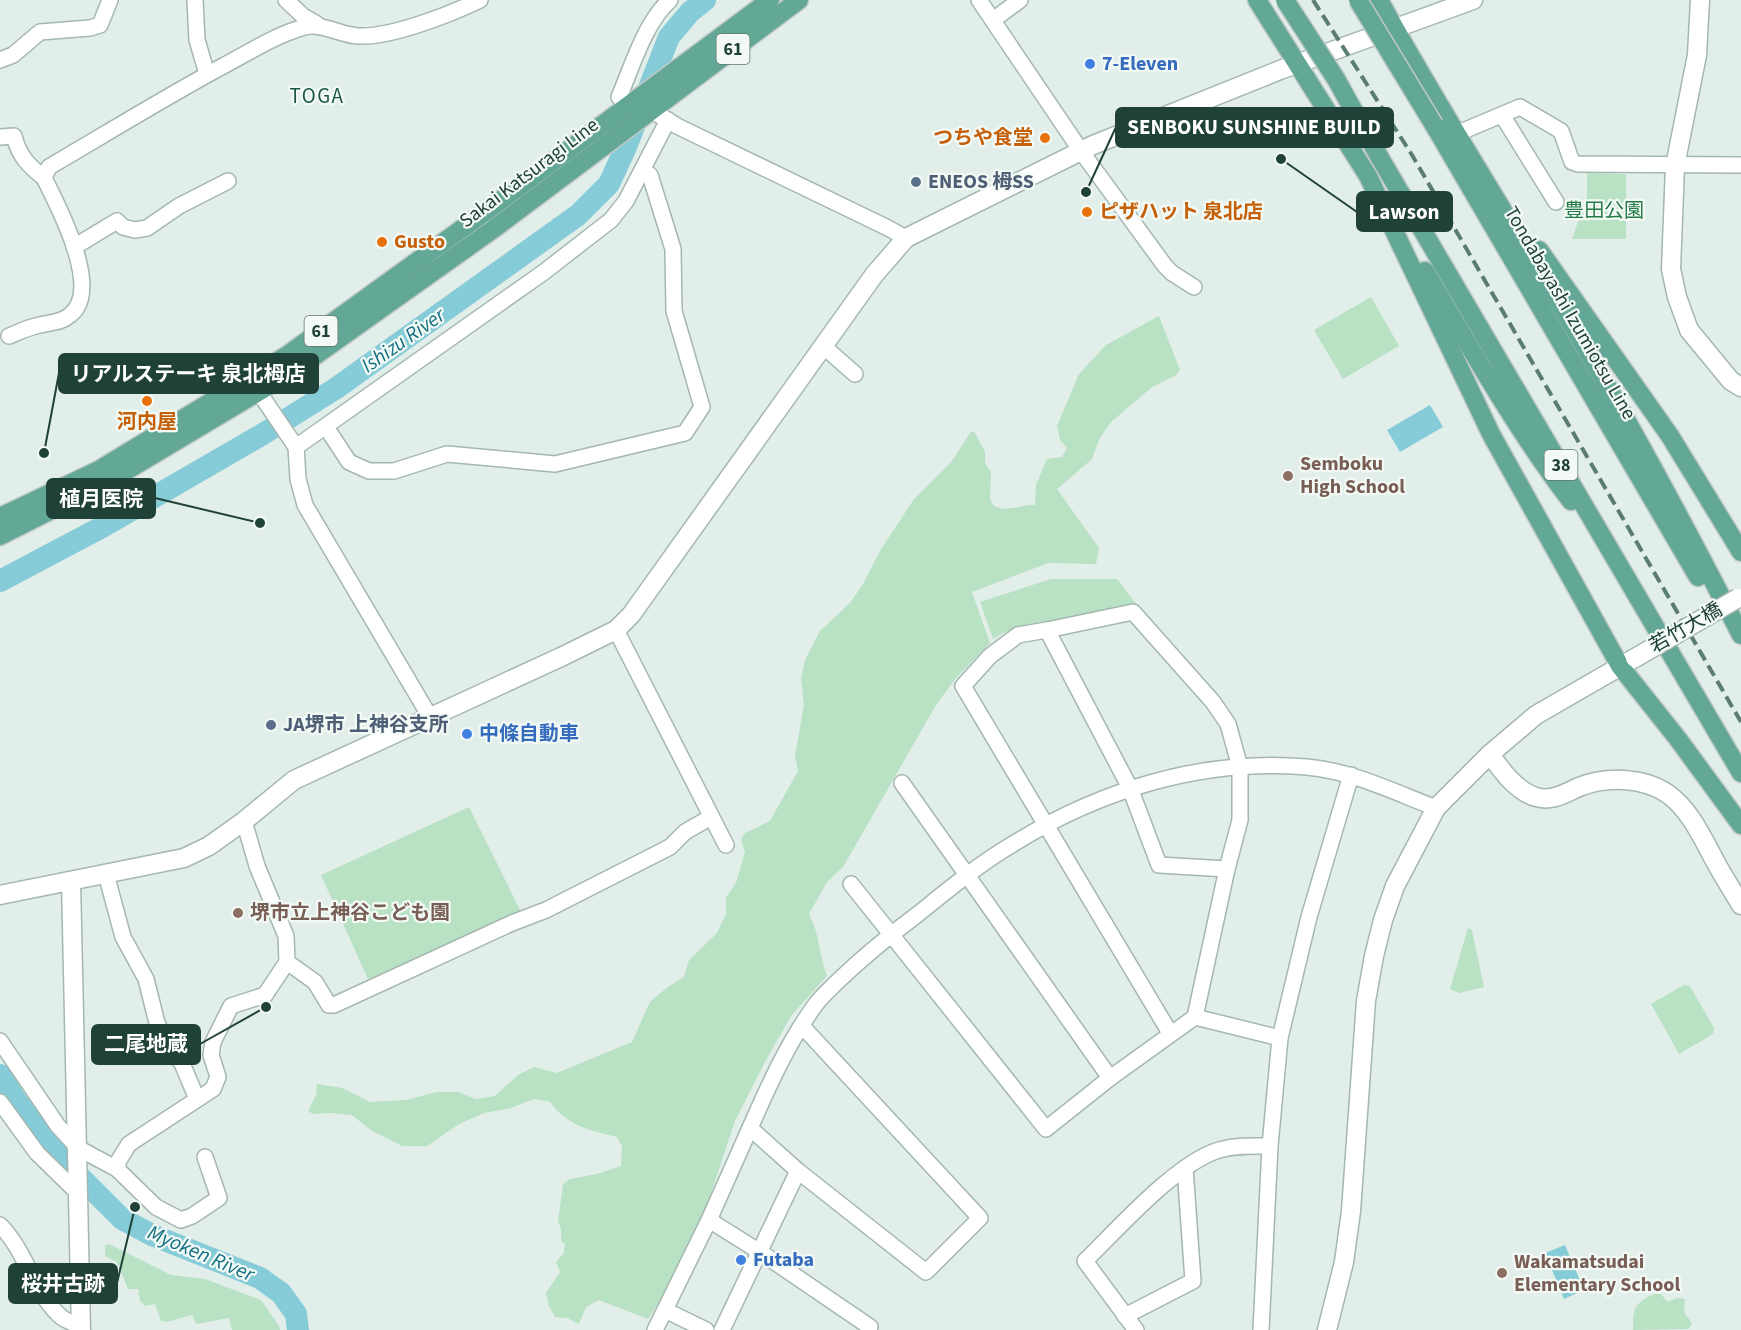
<svg xmlns="http://www.w3.org/2000/svg" width="1741" height="1330" font-family="'Source Sans 3','Noto Sans JP',sans-serif">
  <rect width="100%" height="100%" fill="#e2eee9"/>
  <g fill="#b9e1c4">
    <polygon points="1587,173 1626,174 1626,239 1572,239 1587,196"/>
    <polygon points="1371,297 1399,346 1343,379 1314,330"/>
    <path d="M1159,316L1180,370L1176,375L1152,387L1110,423L1099,440L1092,459L1057,489L1099,548L1096,564L1048,563L972,592L990,643L955,679L936,705L843,867L827,882L809,914C820,934 819,956 827,976L791,1016L766,1060L735,1121L705,1211L668,1287L648,1319L599,1300L586,1307L579,1324L567,1318L555,1317L549,1306L546,1293L560,1272L556,1262L564,1253L565,1244L561,1241V1229L558,1221L563,1184L570,1179L597,1174L621,1166L622,1147L617,1137C591,1131 566,1125 550,1102L534,1099L511,1108L484,1113L459,1124L427,1146H402L372,1131L352,1115L332,1113L313,1114L308,1111L316,1095L317,1084L342,1088L370,1102L406,1100L437,1092H458L476,1099L495,1096L518,1075L534,1067L557,1073L632,1042L650,1002L669,986L684,977L689,960L717,933L726,914V898L736,883L745,852L741,840L745,833L770,821L798,771L795,755L804,705L801,679L805,660L820,631L850,603L863,584L880,551L914,499L952,461L970,433L974,431L985,452V463L991,472L990,499L994,506L1003,509L1014,508L1028,505H1035L1036,485L1047,459L1062,457L1067,448L1060,440L1057,426L1079,374L1106,345Z"/>
    <polygon points="1051,579 1117,579 1137,605 1023,627 1003,633 993,639 980,602"/>
    <polygon points="469,807 522,914 494,924 368,979 321,875"/>
    <polygon points="1468,928 1472,930 1484,987 1459,993 1450,989"/>
    <polygon points="1684,985 1690,986 1714,1028 1713,1034 1679,1054 1651,1004"/>
    <polygon points="109,1244 171,1275 205,1279 261,1300 279,1326 280,1330 232,1330 229,1318 196,1324 192,1315 167,1322 161,1321 155,1304 145,1306 140,1301 138,1289 128,1289 117,1262 105,1256 105,1246"/>
    <path d="M1654,1294H1661L1667,1302L1677,1298L1685,1299L1684,1312L1692,1323L1689,1329L1633,1330C1633,1307 1634,1304 1654,1294Z"/>
  </g>
  <g fill="#85cbd8">
    <polygon points="1430,405 1443,427 1400,452 1387,430"/>
    <polygon points="1565,1245 1584,1290 1564,1299 1545,1253"/>
  </g>
  <g fill="none" stroke-linecap="round" stroke-linejoin="round">
    <g stroke="#85cbd8" stroke-width="22">
      <polyline points="0,581 104,526 263,434 335,389 578,215 609,184 626,147 669,37 690,12 705,0"/>
      <polyline points="0,1075 17,1102 65,1162 122,1219 152,1235 260,1278 281,1293 296,1314 298,1330"/>
    </g>
    <defs>
      <g id="minor">
        <polyline points="195,0 197,40 207,74"/>
        <polyline points="286,0 303,16 317,24"/>
        <polyline points="979,0 1081,151 1165,266 1172,273 1194,287"/>
        <polyline points="993,20 1020,0"/>
        <polyline points="0,60 13,55 40,32 90,28 100,25 110,0"/>
        <path d="M619,97C632,67 645,22 670,0"/>
        <polyline points="659,115 677,126 888,228 906,238"/>
        <polyline points="1502,115 1556,202"/>
        <polyline points="1456,134 1520,107 1561,131 1572,162 1578,164 1741,165"/>
        <path d="M0,137L14,136C19,156 28,165 44,178L49,167C107,133 164,98 223,66C248,53 274,36 301,28C321,21 338,35 358,36C390,38 451,14 480,0"/>
        <polyline points="74,247 117,221 123,227 135,230 147,228 179,206 228,181"/>
        <path d="M9,336C19,332 29,327 40,325C51,322 61,323 70,315C103,290 58,206 44,178"/>
        <polyline points="823,346 855,374"/>
        <polyline points="252,382 296,447 298,479 305,505 430,717"/>
        <polyline points="326,427 349,462 369,471 394,471 447,454 555,464 685,433 702,407 674,311 673,249 650,175 643,171"/>
        <polyline points="296,447 544,272 611,220 626,201 668,120"/>
        <polyline points="616,630 726,845"/>
        <polyline points="1047,630 1133,612 1213,702 1228,724 1240,767 1240,820 1227,869 1195,1017"/>
        <polyline points="902,783 1110,1078"/>
        <polyline points="106,874 123,937 146,979 157,1023 173,1055 181,1061 197,1099"/>
        <polyline points="851,884 1046,1129 1110,1078 1195,1017 1280,1038"/>
        <polyline points="287,962 315,982 329,1005 334,1005 512,923 546,910 670,847 685,832 711,817"/>
        <path d="M802,1026L980,1218L926,1272L798,1171L750,1128C769,1085 788,1042 816,1004C822,996 831,988 838,981C863,957 890,935 918,914C948,890 979,864 1013,844C1100,790 1203,758 1307,767C1352,771 1394,792 1436,808"/>
        <polyline points="1170,1033 963,686 990,656 1018,635 1047,630 1130,788 1159,865 1227,869"/>
        <polyline points="0,1041 58,1126 78,1148 117,1169 119,1160 129,1144 213,1089 218,1077 211,1055 213,1042 231,1006 265,995 287,962 286,936 257,866 244,821"/>
        <polyline points="0,1102 37,1153 78,1193"/>
        <polyline points="117,1169 156,1207 181,1220 192,1216 219,1198 205,1157"/>
        <polyline points="709,1220 760,1252 870,1327 868,1330"/>
        <path d="M0,1225C26,1251 33,1291 60,1316C65,1321 74,1323 81,1326"/>
        <polyline points="665,1310 706,1330"/>
        <polyline points="1125,1316 1193,1281 1185,1168"/>
        <polyline points="655,1330 709,1220 750,1128"/>
        <polyline points="722,1330 798,1171"/>
        <path d="M1136,1330L1085,1261C1118,1229 1176,1163 1219,1150C1236,1145 1253,1146 1270,1146"/>
        <polyline points="1261,1330 1270,1146 1280,1038 1309,917 1351,775"/>
      </g>
      <g id="tertiary">
        <polyline points="1700,0 1697,55 1675,166 1671,269 1677,297 1689,330 1731,381 1741,387"/>
        <path d="M1490,754C1501,770 1516,791 1536,797C1552,802 1565,793 1579,787C1606,776 1643,777 1668,794C1690,810 1702,837 1715,861C1723,876 1732,890 1741,905"/>
        <polyline points="71,881 81,1330"/>
        <polyline points="0,895 184,858 209,846 244,821 294,780 561,657 616,630 631,615 874,275 906,238 1093,145 1280,70 1473,0"/>
        <polyline points="1327,1330 1344,1262 1351,1211 1366,1001 1374,956 1383,920 1395,886 1436,808 1490,754 1536,715 1633,659"/>
      </g>
      <g id="primary">
        <polyline points="1257,0 1368,176 1491,434 1620,666 1678,739 1741,825"/>
        <path d="M1379,0C1441,113 1511,221 1576,332C1634,431 1689,533 1741,635"/>
        <polyline points="1434,125 1698,577"/>
        <polyline points="1380,158 1741,773"/>
        <polyline points="1539,250 1670,436 1741,552"/>
        <path d="M1425,271C1471,349 1516,429 1571,501"/>
        <polyline points="0,517 99,470 286,356 481,215 770,0"/>
        <polyline points="0,536 109,481 295,370 492,230 799,0"/>
      </g>
    </defs>
    <use href="#minor" stroke="#a4b7b0" stroke-width="18"/>
    <use href="#tertiary" stroke="#a4b7b0" stroke-width="21"/>
    <use href="#primary" stroke="#c1cac7" stroke-width="21"/>
    <use href="#minor" stroke="#fff" stroke-width="15"/>
    <use href="#tertiary" stroke="#fff" stroke-width="18"/>
    <use href="#primary" stroke="#63a796" stroke-width="18"/>
    <polyline stroke="#5b7c73" stroke-width="4" stroke-dasharray="12 6" stroke-linecap="butt" points="1313,0 1412,155 1741,722"/>
    <defs>
      <polyline id="tertiary-bridge" points="1635,658 1738,598"/>
      <g id="primary-bridge">
        <polyline points="1285,0 1336,79 1380,158"/>
        <polyline points="1358,0 1434,125"/>
      </g>
    </defs>
    <use href="#tertiary-bridge" stroke="#a4b7b0" stroke-width="21" stroke-linecap="butt"/>
    <use href="#primary-bridge" stroke="#c1cac7" stroke-width="21" stroke-linecap="butt"/>
    <use href="#tertiary-bridge" stroke="#fff" stroke-width="18"/>
    <use href="#primary-bridge" stroke="#63a796" stroke-width="18"/>
  </g>
  <g fill="#3f7fe0" stroke="#f3faf6" stroke-width="2">
    <circle cx="1090" cy="64" r="6"/>
    <circle cx="467" cy="734" r="6"/>
    <circle cx="741" cy="1260" r="6"/>
  </g>
  <g fill="#e8710a" stroke="#f3faf6" stroke-width="2">
    <circle cx="1045" cy="138" r="6"/>
    <circle cx="1087" cy="212" r="6"/>
    <circle cx="382" cy="242" r="6"/>
    <circle cx="147" cy="401" r="6"/>
  </g>
  <g fill="#5c6f8a" stroke="#f3faf6" stroke-width="2">
    <circle cx="916" cy="182" r="6"/>
    <circle cx="271" cy="725" r="6"/>
  </g>
  <g fill="#8d6e63" stroke="#f3faf6" stroke-width="2">
    <circle cx="1288" cy="476" r="6"/>
    <circle cx="238" cy="913" r="6"/>
    <circle cx="1502" cy="1273" r="6"/>
  </g>
  <g text-anchor="middle" dominant-baseline="central" stroke-width="4.5" stroke-linejoin="round" paint-order="stroke">
    <g fill="#f3faf6" stroke="#5f7871" stroke-width="1.5">
      <rect x="716.5" y="34" width="33" height="30" rx="4.5"/>
      <rect x="304.5" y="316" width="33" height="30" rx="4.5"/>
      <rect x="1544.5" y="450" width="33" height="30" rx="4.5"/>
    </g>
    <g font-size="18" font-weight="bold" fill="#204138">
      <text x="733" y="49">61</text>
      <text x="321" y="331">61</text>
      <text x="1561" y="465">38</text>
    </g>
    <g font-size="20" font-weight="bold" fill="#366cbe" stroke="#f3faf6" text-anchor="start">
      <text x="1102" y="64">7-Eleven</text>
      <text x="479" y="734">中條自動車</text>
      <text x="753" y="1260">Futaba</text>
    </g>
    <g font-size="20" font-weight="bold" fill="#c56008" stroke="#f3faf6" text-anchor="start">
      <text x="1033" y="138" text-anchor="end">つちや食堂</text>
      <text x="1099" y="212">ピザハット 泉北店</text>
      <text x="394" y="242">Gusto</text>
      <text x="147" y="422" text-anchor="middle">河内屋</text>
    </g>
    <g font-size="20" fill="#204138" stroke="#f3faf6">
      <text transform="translate(529 173) rotate(-37)">Sakai Katsuragi Line</text>
      <text transform="translate(1570 313) rotate(60)">Tondabayashi Izumiotsu Line</text>
      <text transform="translate(1686 628) rotate(-30)">若竹大橋</text>
    </g>
    <g font-size="20" font-weight="bold" fill="#4e5e75" stroke="#f3faf6" text-anchor="start">
      <text x="928" y="182">ENEOS 栂SS</text>
      <text x="283" y="725">JA堺市 上神谷支所</text>
    </g>
    <g font-size="20" fill="#267b48" stroke="#f3faf6">
      <text x="1604" y="211">豊田公園</text>
    </g>
    <g font-size="20" font-weight="bold" fill="#785e54" stroke="#f3faf6" text-anchor="start">
      <text x="1300" y="464">Semboku<tspan x="1300" dy="23">High School</tspan></text>
      <text x="250" y="913">堺市立上神谷こども園</text>
      <text x="1514" y="1262">Wakamatsudai<tspan x="1514" dy="23">Elementary School</tspan></text>
    </g>
    <g font-size="21" letter-spacing="1.5" fill="#1a5547" stroke="#f3faf6">
      <text x="317" y="96">TOGA</text>
    </g>
    <g font-size="21" font-style="italic" fill="#147083" stroke="#f3faf6">
      <text transform="translate(403 340) rotate(-35)">Ishizu River</text>
      <text transform="translate(201 1253) rotate(23)">Myoken River</text>
    </g>
  </g>
  <path fill="none" stroke="#204138" stroke-width="2" d="M1086 192L1116 127M1281 159L1357 212M44 453L59 373M260 523L155 498M266 1007L200 1044M135 1207L117 1283"/>
  <g fill="#204138" stroke="#f3faf6" stroke-width="2">
    <circle cx="1086" cy="192" r="6"/>
    <circle cx="1281" cy="159" r="6"/>
    <circle cx="44" cy="453" r="6"/>
    <circle cx="260" cy="523" r="6"/>
    <circle cx="266" cy="1007" r="6"/>
    <circle cx="135" cy="1207" r="6"/>
  </g>
  <g fill="#204138" stroke="#204138" stroke-width="2">
    <rect x="1116" y="108" width="277" height="39" rx="6"/>
    <rect x="1357" y="192" width="95" height="39" rx="6"/>
    <rect x="59" y="354" width="259" height="39" rx="6"/>
    <rect x="47" y="479" width="108" height="39" rx="6"/>
    <rect x="92" y="1025" width="108" height="39" rx="6"/>
    <rect x="9" y="1264" width="108" height="39" rx="6"/>
  </g>
  <g font-size="21" text-anchor="middle" font-weight="bold" fill="#fff">
    <text x="1254" y="134">SENBOKU SUNSHINE BUILD</text>
    <text x="1404" y="219">Lawson</text>
    <text x="188" y="381">リアルステーキ 泉北栂店</text>
    <text x="101" y="506">植月医院</text>
    <text x="146" y="1051">二尾地蔵</text>
    <text x="63" y="1291">桜井古跡</text>
  </g>
</svg>
